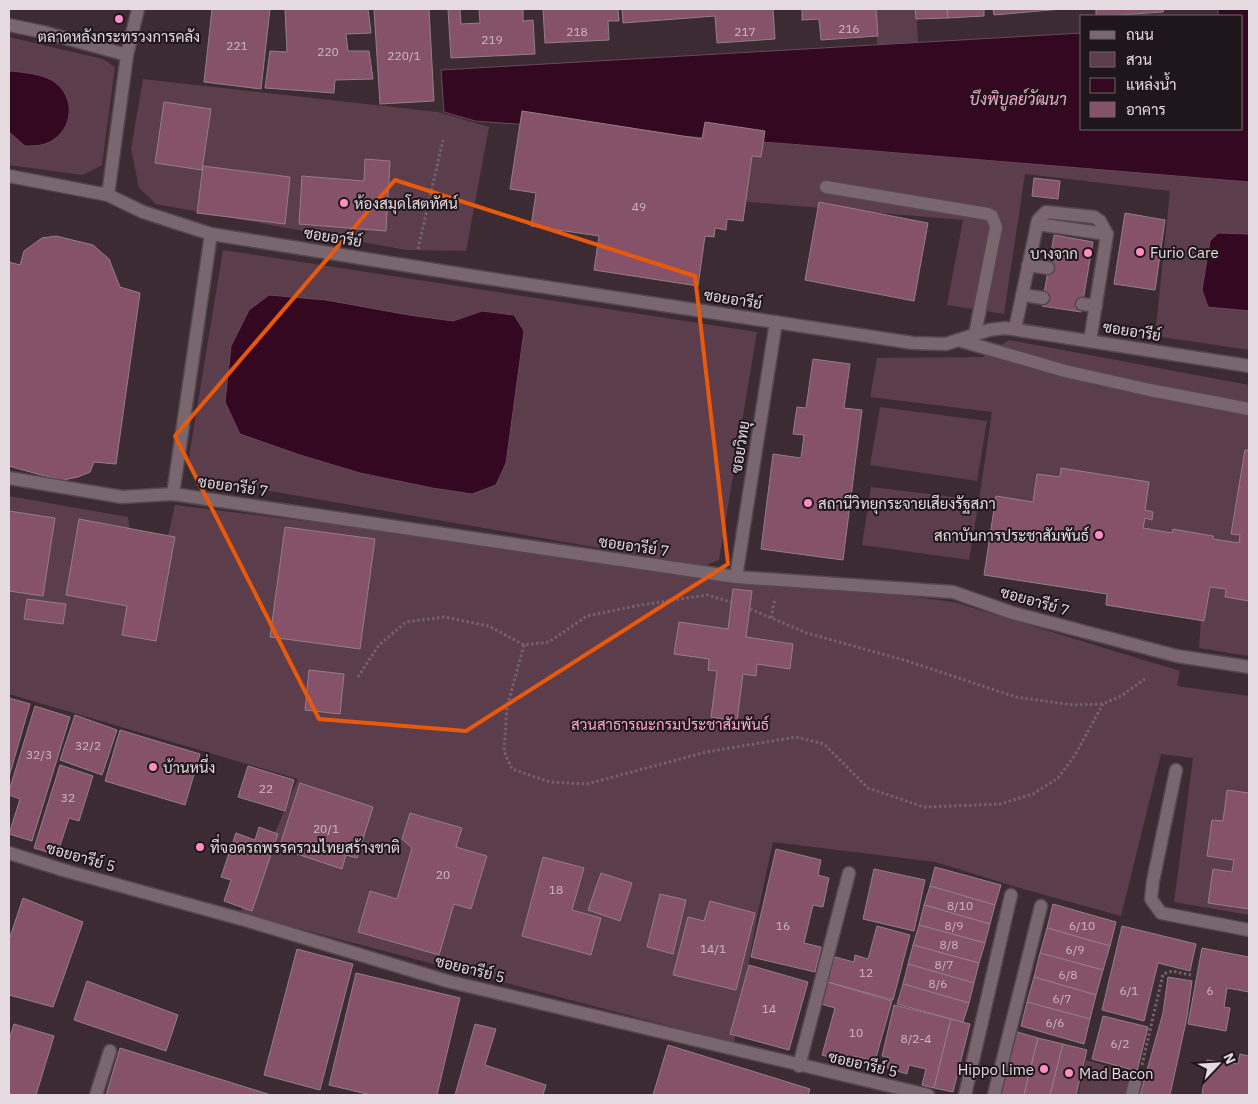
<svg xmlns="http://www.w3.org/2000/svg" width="1258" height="1104" font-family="'IBM Plex Sans',Sarabun,sans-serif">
  <rect width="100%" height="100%" fill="#3c2b33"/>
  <g fill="#5c3d4b" fill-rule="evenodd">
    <polygon points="875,9 916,9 918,42 877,45"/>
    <polygon points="9,37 103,59 115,67 102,165 83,175 9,165"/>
    <polygon points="143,79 438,112 489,127 466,251 406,250 156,204 139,188 131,149"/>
    <polygon points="752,141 1249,182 1249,350 1155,336 1170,191 1025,174 1004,314 947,305 963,220 737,201"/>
    <path d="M223,250L757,332L719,560L704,566L194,478L188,463ZM482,311L514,315L524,331L432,488L360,473L300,455L409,315L453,321Z"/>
    <polygon points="1009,340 1249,385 1249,656 1199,648 1204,571 979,500 969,560 862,545 871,487 979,500 992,412 870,397 877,358 983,357"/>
    <polygon points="880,407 987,421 977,481 870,465"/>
    <polygon points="9,496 128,517 145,636 175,505 954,602 1180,671 1177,686 1249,696 1249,915 1174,902 1193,758 1161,754 1121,916 1023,889 935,862 773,842 758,912 734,1043 240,913 298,779 9,694"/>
    <polygon points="1086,1060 1132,1073 1129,1095 1078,1095"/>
  </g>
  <g fill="#350821" stroke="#6a475a">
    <polygon points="1218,9 1249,9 1249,182 789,144 475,121 444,112 441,70 1082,33 1082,129 1242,129 1242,16 1218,16"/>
    <path d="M12,71C27,73 46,74 57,84C78,102 71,135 45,144C39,146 31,146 25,146L9,132V72Z"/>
    <polygon points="1218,233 1249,234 1249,311 1208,307 1202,290 1210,241"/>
    <polygon points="269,295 326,300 409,315 453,321 482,311 514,315 524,331 506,463 496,485 472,494 432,488 360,473 300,455 240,434 225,402 231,346 249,310"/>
  </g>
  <g fill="#86526a" stroke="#927f87">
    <polygon points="212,9 270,9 261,89 204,82"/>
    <polygon points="285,9 368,9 371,33 346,34 348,51 369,51 373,79 335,80 334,93 265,88 270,51 287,52"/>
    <polygon points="374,9 429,9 434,101 380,104"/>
    <polygon points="448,9 460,9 461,24 480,23 479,9 523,9 523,21 533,20 535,54 451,58"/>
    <polygon points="543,9 618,9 619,21 608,21 609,40 545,43"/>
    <polygon points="622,9 773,9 775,39 717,43 715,16 623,23"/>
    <polygon points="802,9 876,9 878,36 821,40 819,19 802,20"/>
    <polygon points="915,9 947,9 948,18 916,19"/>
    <polygon points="947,9 984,9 984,16 948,18"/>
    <polygon points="993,9 1062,9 994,15"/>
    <polygon points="1096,9 1164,9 1163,12 1103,16 1096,16"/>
    <polygon points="164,102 211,109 202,170 155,163"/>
    <polygon points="522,111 702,139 705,122 765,131 761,157 752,156 743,221 727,219 726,230 715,228 714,237 705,236 698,286 594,270 599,236 531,226 536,193 510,189"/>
    <polygon points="365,159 390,161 386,231 299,224 302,176 364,181"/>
    <polygon points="203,166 290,177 285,224 197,213"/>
    <polygon points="1034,178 1060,181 1058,199 1032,196"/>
    <polygon points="819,202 928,223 914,301 805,280"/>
    <polygon points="1125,213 1165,220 1155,290 1114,284"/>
    <polygon points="1054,235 1093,242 1081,312 1042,306"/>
    <polygon points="56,236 93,245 109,259 120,287 140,293 116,464 94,462 90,472 78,477 63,480 41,475 9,466 9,262 20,265 24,251 42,238"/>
    <polygon points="813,359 850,364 844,408 862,410 843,560 761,549 773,454 801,458 804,435 793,434 797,407 806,408"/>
    <polygon points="1245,450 1249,450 1249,601 1225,597 1226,589 1210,587 1204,621 1106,605 1107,594 984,575 996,496 1033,502 1037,474 1060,477 1061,468 1149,482 1145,510 1153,512 1152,520 1145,518 1143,528 1172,533 1173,529 1213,536 1213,539 1239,543 1240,535 1231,534"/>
    <polygon points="9,511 55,518 43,596 9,591"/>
    <polygon points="79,519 175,537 156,641 122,635 127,606 66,595"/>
    <polygon points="285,527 375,539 360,649 270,637"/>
    <polygon points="733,589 752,591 746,637 793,644 790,669 757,664 756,676 743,674 737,721 711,717 717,671 708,670 709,659 674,654 679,622 728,629"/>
    <polygon points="27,599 66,604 63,624 24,619"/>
    <polygon points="309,670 344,674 340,714 305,710"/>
    <polygon points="9,698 30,704 9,777"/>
    <polygon points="35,706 70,717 32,841 9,834 20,799 9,795 9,791"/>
    <polygon points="75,715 117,730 102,775 60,760"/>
    <polygon points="120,730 200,754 185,805 105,781"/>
    <polygon points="60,765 93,776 79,821 69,818 57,855 34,848"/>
    <polygon points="248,766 294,780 285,811 238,797"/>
    <polygon points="300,783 373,807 357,858 346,855 342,869 279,848"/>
    <polygon points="1227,790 1249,793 1249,909 1208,903 1213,869 1232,872 1234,860 1207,856 1212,820 1223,821"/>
    <polygon points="410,813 462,828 456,847 487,856 471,909 454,904 439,955 358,932 370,891 397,899 412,848 402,839"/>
    <polygon points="259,827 278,834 252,911 224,901 231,880 221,877 236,833 255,840"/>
    <polygon points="776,849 821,860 818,875 829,878 823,907 813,905 804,943 821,947 815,972 751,957"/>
    <polygon points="543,857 584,868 572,910 601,918 591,955 522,936"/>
    <polygon points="935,867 1001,885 995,905 930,886"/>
    <polygon points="874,869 925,880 914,931 863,919"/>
    <polygon points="601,873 632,883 620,921 588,910"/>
    <polygon points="930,886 995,905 990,924 924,905"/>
    <polygon points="660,894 686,900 673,954 647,947"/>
    <polygon points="23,898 83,922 53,1007 9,995 9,940"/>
    <polygon points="710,901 755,913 736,990 673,975 688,917 704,921"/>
    <polygon points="1053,904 1116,922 1110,946 1047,928"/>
    <polygon points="924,905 990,924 985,943 919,925"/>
    <polygon points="919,925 985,943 979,963 913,945"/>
    <polygon points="877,926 910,935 893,1000 828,982 835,957 854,962 855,955 868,959"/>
    <polygon points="1122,926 1196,944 1190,971 1158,963 1144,1021 1102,1010"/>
    <polygon points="1047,928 1110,946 1103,970 1040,953"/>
    <polygon points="913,945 979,963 974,983 908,964"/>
    <polygon points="1202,948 1249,957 1249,992 1227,988 1224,1007 1230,1008 1226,1031 1188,1024"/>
    <polygon points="297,949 353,964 320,1090 264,1075"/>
    <polygon points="1040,953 1103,970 1096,995 1034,977"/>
    <polygon points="908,964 974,983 969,1003 903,984"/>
    <polygon points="749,965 808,982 789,1050 730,1034"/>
    <polygon points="356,973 460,998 437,1095 371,1095 329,1085"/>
    <polygon points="1034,977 1096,995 1090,1019 1027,1002"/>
    <polygon points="1168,977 1192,981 1187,1017 1170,1095 1140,1095 1163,1013"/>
    <polygon points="87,981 178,1015 166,1051 74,1020"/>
    <polygon points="827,982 892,1001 875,1061 854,1056 852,1064 822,1055 835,1008 821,1004"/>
    <polygon points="903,984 969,1003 963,1022 897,1004"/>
    <polygon points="1027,1002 1090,1019 1084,1044 1021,1026"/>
    <polygon points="894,1005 951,1019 934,1088 922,1085 926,1069 909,1065 907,1074 887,1068 890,1058 882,1056"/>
    <polygon points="1103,1016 1148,1027 1137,1071 1092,1059"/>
    <polygon points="951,1019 970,1024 953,1092 934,1088"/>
    <polygon points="14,1024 54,1036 36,1095 9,1095 9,1040"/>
    <polygon points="475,1024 496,1029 485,1065 546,1085 543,1095 455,1095"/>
    <polygon points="1014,1031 1038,1038 1024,1095 1000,1095"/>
    <polygon points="1038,1038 1063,1044 1050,1095 1024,1095"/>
    <polygon points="1063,1044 1087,1050 1076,1095 1050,1095"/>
    <polygon points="668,1045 810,1089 808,1095 653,1095"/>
    <polygon points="120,1048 271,1095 106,1095"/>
    <polygon points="1240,1054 1249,1056 1249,1095 1202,1095 1207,1060 1238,1064"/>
  </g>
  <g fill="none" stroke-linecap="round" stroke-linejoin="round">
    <defs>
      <g id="service">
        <polyline points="9,25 43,32 127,55 108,195"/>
        <polyline points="9,176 108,195 143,212 211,234 173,494"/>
        <polyline points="1037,224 1107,234"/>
        <polyline points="1028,265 1048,268"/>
        <polyline points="1022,295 1043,298"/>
        <polyline points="1082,304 1096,306"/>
        <polyline points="1015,329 1038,220 1046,212 1094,217 1100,221 1107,234 1090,341"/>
        <polyline points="958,340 1065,371 1150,390 1249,409"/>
        <polyline points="9,478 122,497 173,494 736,577 953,592 1013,613 1177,656 1249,667"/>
        <polyline points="736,577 776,322"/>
        <polyline points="1176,770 1153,881 1151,899 1161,913 1249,930"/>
        <polyline points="96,1095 110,1051"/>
        <polyline points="1132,1095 1135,1082"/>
      </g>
      <g id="minor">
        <polyline points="127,55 138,9"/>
        <polyline points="826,187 988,214 992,216 996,227 975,334"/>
        <polyline points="211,234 479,277 913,343 946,344 989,330 1005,328 1249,366"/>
        <polyline points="9,853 63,870 245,920 447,981 928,1095"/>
        <polyline points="799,1066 849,873"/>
        <polyline points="965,1095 1011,895"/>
        <polyline points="994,1095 1041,906"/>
      </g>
    </defs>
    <use href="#service" stroke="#55474d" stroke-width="15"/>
    <use href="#minor" stroke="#55474d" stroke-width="15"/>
    <g stroke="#72636a" stroke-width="3" stroke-dasharray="2.5 2.5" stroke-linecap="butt">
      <polyline points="418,249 443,140"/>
      <polyline points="750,609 807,633 907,661 1016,697 1073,705 1103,704 1121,696 1145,679"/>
      <polyline points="771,618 775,598"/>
      <polyline points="524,645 507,707 504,751 512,769 550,782 587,784 706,752 796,737 824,744 868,788 924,807 1000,804 1033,794 1058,778 1075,755 1103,704"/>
      <polyline points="358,677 379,645 406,622 444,617 489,626 524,645 549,642 587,616 641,605 707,595 731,602"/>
      <polyline points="1142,1065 1163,974 1172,971 1191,975"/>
    </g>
    <use href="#service" stroke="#79666e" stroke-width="12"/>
    <use href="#minor" stroke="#79666e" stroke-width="12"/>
  </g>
  <path fill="none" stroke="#e8590c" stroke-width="4" stroke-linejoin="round" d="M395,180L695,276L728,564L466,731L319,719L175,436Z"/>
  <g fill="#fb8fc4" stroke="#1e161a" stroke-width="2">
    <circle cx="119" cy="19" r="5"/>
    <circle cx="344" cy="203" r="5"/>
    <circle cx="1140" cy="252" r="5"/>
    <circle cx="1088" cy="253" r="5"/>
    <circle cx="808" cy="503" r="5"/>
    <circle cx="1099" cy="535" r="5"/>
    <circle cx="153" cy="767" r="5"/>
    <circle cx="200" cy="847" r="5"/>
    <circle cx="1044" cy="1069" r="5"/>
    <circle cx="1069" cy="1073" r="5"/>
  </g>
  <g text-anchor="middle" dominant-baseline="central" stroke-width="4" stroke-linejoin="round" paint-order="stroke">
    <g font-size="12" fill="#cdb8c2">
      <text x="849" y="28">216</text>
      <text x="577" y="31">218</text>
      <text x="745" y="31">217</text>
      <text x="492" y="39">219</text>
      <text x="237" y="45">221</text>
      <text x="328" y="51">220</text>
      <text x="404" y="55">220/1</text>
      <text x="639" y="206">49</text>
      <text x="88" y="745">32/2</text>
      <text x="39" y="754">32/3</text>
      <text x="266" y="788">22</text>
      <text x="68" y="797">32</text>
      <text x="326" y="828">20/1</text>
      <text x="443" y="874">20</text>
      <text x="556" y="889">18</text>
      <text x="960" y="905">8/10</text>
      <text x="783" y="925">16</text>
      <text x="954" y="925">8/9</text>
      <text x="1082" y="925">6/10</text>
      <text x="949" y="944">8/8</text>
      <text x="713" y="948">14/1</text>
      <text x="1075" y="949">6/9</text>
      <text x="944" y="964">8/7</text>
      <text x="866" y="972">12</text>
      <text x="1068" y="974">6/8</text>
      <text x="938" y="983">8/6</text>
      <text x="1129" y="990">6/1</text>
      <text x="1210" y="990">6</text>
      <text x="1062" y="998">6/7</text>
      <text x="769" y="1008">14</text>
      <text x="1055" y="1022">6/6</text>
      <text x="856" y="1032">10</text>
      <text x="916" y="1038">8/2-4</text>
      <text x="1120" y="1043">6/2</text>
    </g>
    <g font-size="15" fill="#e5dadf" stroke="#1e161a" text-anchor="start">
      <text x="119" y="36" text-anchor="middle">ตลาดหลังกระทรวงการคลัง</text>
      <text x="354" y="203">ห้องสมุดโสตทัศน์</text>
      <text x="1150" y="252">Furio Care</text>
      <text x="1078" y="253" text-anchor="end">บางจาก</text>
      <text x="818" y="503">สถานีวิทยุกระจายเสียงรัฐสภา</text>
      <text x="1089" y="535" text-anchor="end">สถาบันการประชาสัมพันธ์</text>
      <text x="163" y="767">บ้านหนึ่ง</text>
      <text x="210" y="847">ที่จอดรถพรรครวมไทยสร้างชาติ</text>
      <text x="1034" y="1069" text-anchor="end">Hippo Lime</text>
      <text x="1079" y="1073">Mad Bacon</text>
    </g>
    <g font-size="15" fill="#e5dadf" stroke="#1e161a">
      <text transform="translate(333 237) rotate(9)">ซอยอารีย์</text>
      <text transform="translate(733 299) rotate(9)">ซอยอารีย์</text>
      <text transform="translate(1132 331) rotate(9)">ซอยอารีย์</text>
      <text transform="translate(740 447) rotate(-81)">ซอยวิทยุ</text>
      <text transform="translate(233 486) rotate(8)">ซอยอารีย์ 7</text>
      <text transform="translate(634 546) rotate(8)">ซอยอารีย์ 7</text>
      <text transform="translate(1035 601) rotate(16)">ซอยอารีย์ 7</text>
      <text transform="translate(81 857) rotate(16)">ซอยอารีย์ 5</text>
      <text transform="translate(470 969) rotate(14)">ซอยอารีย์ 5</text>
      <text transform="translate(863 1064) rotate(13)">ซอยอารีย์ 5</text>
    </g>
    <g font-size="15" fill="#faa8cf" stroke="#1e161a">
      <text x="670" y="724">สวนสาธารณะกรมประชาสัมพันธ์</text>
    </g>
    <g font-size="16" font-style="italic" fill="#f6a4ca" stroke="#1e161a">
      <text x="1018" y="99">บึงพิบูลย์วัฒนา</text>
    </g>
  </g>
  <rect width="1258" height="1104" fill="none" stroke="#e5dadf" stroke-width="20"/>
  <rect x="1080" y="15" width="162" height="115" fill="#1e161a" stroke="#6e6469"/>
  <rect x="1090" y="31" width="25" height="8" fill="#79666e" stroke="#6e6469"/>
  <text x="1126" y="40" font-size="15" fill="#e5dadf">ถนน</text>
  <rect x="1090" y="52" width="25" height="15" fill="#5c3d4b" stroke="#6e6469"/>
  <text x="1126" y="65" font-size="15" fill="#e5dadf">สวน</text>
  <rect x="1090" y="78" width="25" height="15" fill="#350821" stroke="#6e6469"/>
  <text x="1126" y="90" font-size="15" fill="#e5dadf">แหล่งน้ำ</text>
  <rect x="1090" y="102" width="25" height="15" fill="#86526a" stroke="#6e6469"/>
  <text x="1126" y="115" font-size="15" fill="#e5dadf">อาคาร</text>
  <g transform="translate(1218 1064) rotate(65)" stroke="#1e161a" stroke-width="4" paint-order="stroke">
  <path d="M0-4L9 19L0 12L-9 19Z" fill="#e5dadf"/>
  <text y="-8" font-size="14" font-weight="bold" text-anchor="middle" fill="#e5dadf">N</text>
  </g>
</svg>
